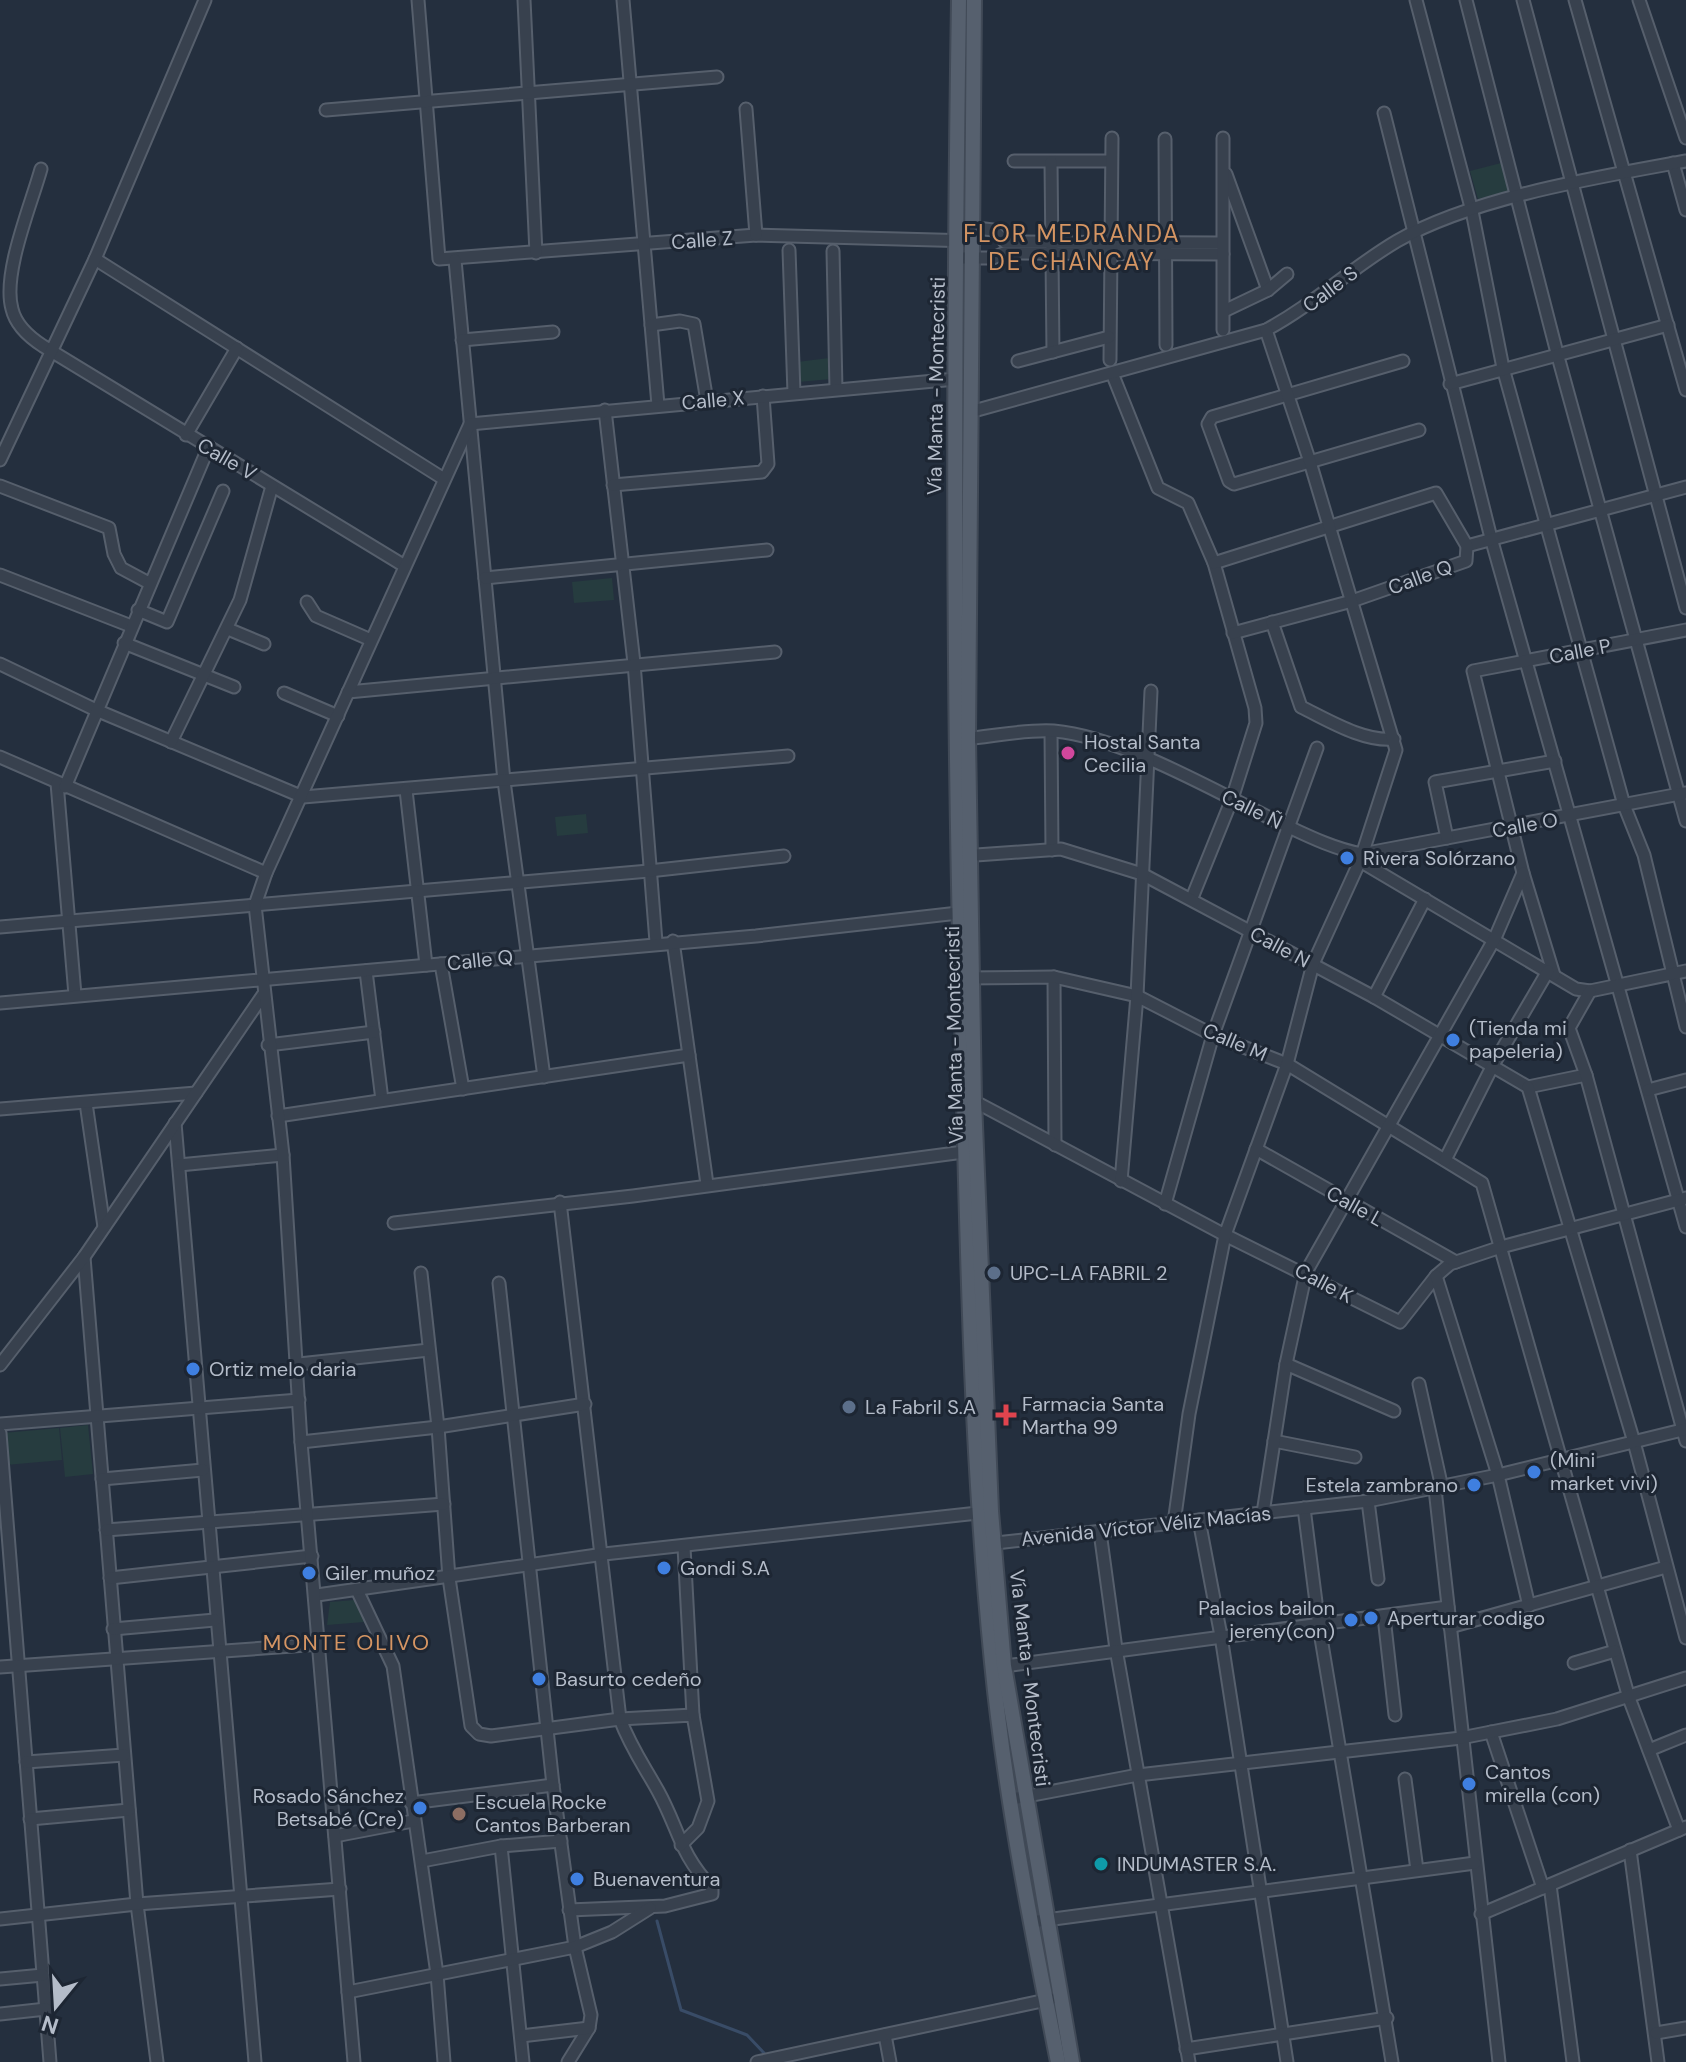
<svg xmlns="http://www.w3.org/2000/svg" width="1686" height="2062" font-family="'DM Sans',sans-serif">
  <rect width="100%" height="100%" fill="#242f3e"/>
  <g fill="#263c3f">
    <polygon points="1505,162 1512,190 1478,199 1470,171"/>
    <polygon points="829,358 831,379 798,382 797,362"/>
    <polygon points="612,578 614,600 574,603 572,582"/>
    <polygon points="586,814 588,833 557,836 555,817"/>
    <polygon points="88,1425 93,1474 65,1477 60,1428"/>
    <polygon points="59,1428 62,1460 6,1465 3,1433"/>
    <polygon points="354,1600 364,1622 327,1625 330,1602"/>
  </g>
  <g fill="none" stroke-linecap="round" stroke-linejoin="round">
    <polyline stroke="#394c67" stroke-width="3" points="657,1921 681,2010 747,2035 764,2053"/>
    <defs>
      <g id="minor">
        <polyline points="418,0 439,259 756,235 972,241"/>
        <polyline points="524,0 536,253"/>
        <polyline points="623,0 658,405"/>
        <polyline points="1416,0 1472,211 1503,368 1624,805 1644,855 1686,1027"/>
        <polyline points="1466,0 1557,353 1686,821"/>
        <polyline points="1523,0 1686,608"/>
        <polyline points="1575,0 1686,390"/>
        <polyline points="1639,0 1686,138"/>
        <polyline points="746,109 756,235"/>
        <polyline points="326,110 717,77"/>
        <polyline points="1384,113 1491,538 1686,1227"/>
        <polyline points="1165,139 1166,345"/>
        <polyline points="1014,161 1111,161"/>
        <polyline points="1051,162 1053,352"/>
        <polyline points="1673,163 1686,210"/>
        <path d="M41,169C31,205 2,274 12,309C16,326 29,337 43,346L403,565"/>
        <polyline points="1226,174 1268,290"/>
        <polyline points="968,227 993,230 1005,242 1222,243"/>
        <polyline points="789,250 794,393"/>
        <polyline points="833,251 836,389"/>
        <polyline points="957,258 993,258 1004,253 1223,254"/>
        <polyline points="95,259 444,479"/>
        <polyline points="455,260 504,781 544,1077"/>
        <polyline points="1224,311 1268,290 1287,274"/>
        <polyline points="651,325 680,321 694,324 707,401"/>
        <polyline points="1223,330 1223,138"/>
        <polyline points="462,340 553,332"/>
        <polyline points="1110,360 1112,138"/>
        <polyline points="1018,361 1109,337"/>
        <polyline points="1403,361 1212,417 1208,424 1229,481 1234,484 1419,430"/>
        <polyline points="1112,373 1158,488 1188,503 1214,563 1255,708 1256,723 1232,799 1192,898"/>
        <polyline points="1450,384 1668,325"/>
        <polyline points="605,410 634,663 656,942"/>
        <path d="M970,412L1266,330C1313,305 1351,268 1397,241C1474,197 1599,177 1686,161"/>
        <polyline points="186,435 237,348"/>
        <polyline points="0,460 95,259 205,0"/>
        <polyline points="613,485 762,472 768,464 763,396"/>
        <polyline points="0,486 109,528 114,554 121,568 149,583"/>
        <polyline points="1467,546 1686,487"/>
        <polyline points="1214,563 1436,493 1467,546 1466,561 1352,601 1233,633"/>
        <polyline points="0,575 131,626"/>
        <polyline points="485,578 767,550"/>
        <polyline points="307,602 316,616 371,640"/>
        <polyline points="138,610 167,622 223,491"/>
        <path d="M1272,622L1301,707C1328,720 1363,742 1394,739"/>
        <polyline points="228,629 264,644"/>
        <polyline points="124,643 234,687"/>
        <polyline points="0,664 96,710 303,797 788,756"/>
        <polyline points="348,692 775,652"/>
        <polyline points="284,693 338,716"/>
        <polyline points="1051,732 1052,850"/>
        <path d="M962,739C991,737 1024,729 1054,731C1122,737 1215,791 1276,821C1304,834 1333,849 1362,854L1685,793"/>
        <polyline points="171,742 240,600 272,486"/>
        <polyline points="0,757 266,873"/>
        <polyline points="57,783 75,995"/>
        <polyline points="65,787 209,446"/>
        <polyline points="406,790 426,965"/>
        <polyline points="1447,838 1435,782 1555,761"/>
        <polyline points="962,856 1061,849 1142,874 1374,997 1528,1087 1586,1075"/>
        <polyline points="1360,861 1576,989 1590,991 1686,971"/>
        <polyline points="0,927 649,871 784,856"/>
        <polyline points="673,941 707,1184"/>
        <polyline points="441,964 463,1089"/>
        <polyline points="366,971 382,1100"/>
        <polyline points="1554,975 1523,873 1473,671 1686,630"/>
        <polyline points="1054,977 1055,1145"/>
        <polyline points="966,978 1054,977 1137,996 1213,1035 1287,1064 1482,1183 1629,1698 1679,1830"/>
        <polyline points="1590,991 1569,1028 1586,1075 1686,1441"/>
        <polyline points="1374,997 1425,899"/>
        <polyline points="0,1003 756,936 967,912"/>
        <polyline points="268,1045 374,1032"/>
        <polyline points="1528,1087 1634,1442 1686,1638"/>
        <polyline points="1648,1090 1686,1080"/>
        <polyline points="970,1099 1225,1235 1400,1322 1436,1276 1450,1264 1501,1247 1686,1198"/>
        <polyline points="86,1103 104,1227"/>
        <polyline points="0,1109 196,1093"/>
        <polyline points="278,1116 689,1055"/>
        <polyline points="175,1123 255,2062"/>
        <polyline points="1256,1149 1456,1262"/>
        <polyline points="1445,1160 1493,1065 1548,971"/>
        <polyline points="179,1165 283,1155"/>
        <polyline points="1121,1181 1137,996 1151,691"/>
        <path d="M560,1202L620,1719C631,1748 643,1764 658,1791C679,1829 679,1853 712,1888V1894L665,1906L569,1910"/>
        <polyline points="1165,1204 1213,1035 1317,748"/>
        <polyline points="394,1223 633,1196 971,1151"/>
        <polyline points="84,1257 137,1904 157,2062"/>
        <polyline points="421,1273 438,1427 449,1578 471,1726 479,1734 491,1736 620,1719 693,1715 708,1801 698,1828 681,1845"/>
        <polyline points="1436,1276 1498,1475 1529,1606"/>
        <polyline points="499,1283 553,1785 575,1947 591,2015 589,2028 568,2062"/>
        <polyline points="299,1364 429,1350"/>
        <polyline points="1286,1364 1394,1411"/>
        <polyline points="0,1365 84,1257 263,995"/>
        <polyline points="1419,1384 1442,1488"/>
        <polyline points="0,1424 299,1400"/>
        <polyline points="0,1433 50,2062"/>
        <polyline points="1274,1441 1355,1457"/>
        <polyline points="301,1442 438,1427 585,1404"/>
        <polyline points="102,1479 203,1470"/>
        <polyline points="1435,1489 1499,2062"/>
        <polyline points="1368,1501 1378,1579"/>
        <polyline points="1304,1508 1319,1626 1392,2062"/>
        <polyline points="1263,1513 1286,1364 1306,1272 1495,938 1523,873"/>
        <polyline points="1199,1520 1221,1636 1287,2062"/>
        <polyline points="1174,1523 1189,1414 1225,1235 1287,1064 1313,964 1360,861 1396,750 1310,462 1266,330"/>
        <polyline points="106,1530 444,1504"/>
        <polyline points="1100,1532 1116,1649 1189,2062"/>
        <polyline points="987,1544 1368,1501 1498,1475 1686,1429"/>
        <polyline points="684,1547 693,1715"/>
        <polyline points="110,1578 312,1556"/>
        <polyline points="357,1590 393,1666 437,1974 444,2062"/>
        <polyline points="317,1595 604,1554 987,1512"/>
        <polyline points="1384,1617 1395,1715"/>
        <polyline points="1450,1627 1666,1567"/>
        <polyline points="113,1629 215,1620"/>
        <polyline points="1574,1663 1615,1651"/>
        <polyline points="0,1667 321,1644"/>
        <polyline points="997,1667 1448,1607"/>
        <polyline points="1491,1732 1543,1888"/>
        <polyline points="1649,1750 1686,1735"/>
        <polyline points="26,1762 124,1755"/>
        <polyline points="1405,1779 1417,1870"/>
        <polyline points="1012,1799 1138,1775 1461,1738 1557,1719 1686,1678"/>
        <polyline points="411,1803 553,1785"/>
        <polyline points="30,1819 129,1810"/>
        <polyline points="335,1836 413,1821"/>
        <polyline points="501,1846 523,2062"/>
        <polyline points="1630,1850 1658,2062"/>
        <polyline points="422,1861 501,1846 561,1841"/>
        <polyline points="1550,1885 1573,2062"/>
        <polyline points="1481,1914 1686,1827"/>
        <polyline points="0,1919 137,1904 340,1889"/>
        <polyline points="1031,1922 1475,1863"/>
        <polyline points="0,1979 43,1975"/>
        <polyline points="348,1992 575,1947 612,1932 650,1908"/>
        <polyline points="0,2014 46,2009"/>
        <polyline points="1656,2033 1686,2028"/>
        <polyline points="885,2035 890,2062"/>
        <polyline points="521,2036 589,2028"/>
        <polyline points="1186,2049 1387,2018"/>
        <polyline points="354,2062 301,1442 283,1155 255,905 266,873 470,424 956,379"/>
        <polyline points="757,2062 1051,1999"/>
      </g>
      <g id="major">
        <path d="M959,0C954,326 953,651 961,977C967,1205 969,1435 992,1662C1005,1796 1032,1930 1058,2062"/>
        <polyline points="974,0 968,739 974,1101 991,1511 1004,1666 1072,2062"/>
      </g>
    </defs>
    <use href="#minor" stroke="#565f6c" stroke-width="15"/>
    <use href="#major" stroke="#414a57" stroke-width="18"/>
    <use href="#minor" stroke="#38414e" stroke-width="11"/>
    <use href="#major" stroke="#56606e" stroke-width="14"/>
  </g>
  <circle fill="#d1479c" stroke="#1d2633" stroke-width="3" cx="1068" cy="753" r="8"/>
  <g fill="#3f7fe0" stroke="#1d2633" stroke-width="3">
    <circle cx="1347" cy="858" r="8"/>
    <circle cx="1453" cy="1040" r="8"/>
    <circle cx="193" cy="1369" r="8"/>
    <circle cx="1534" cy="1472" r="8"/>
    <circle cx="1474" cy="1485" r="8"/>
    <circle cx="664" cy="1568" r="8"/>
    <circle cx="309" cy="1573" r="8"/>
    <circle cx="1371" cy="1618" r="8"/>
    <circle cx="1351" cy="1620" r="8"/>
    <circle cx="539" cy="1679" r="8"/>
    <circle cx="1469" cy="1784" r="8"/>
    <circle cx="420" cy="1808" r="8"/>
    <circle cx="577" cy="1879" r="8"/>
  </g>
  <g fill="#5c6f8a" stroke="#1d2633" stroke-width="3">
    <circle cx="994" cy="1273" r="8"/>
    <circle cx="849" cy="1407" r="8"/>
  </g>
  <path fill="#e0444e" stroke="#1d2633" stroke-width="3" d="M1002 1403h8v8h8v8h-8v8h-8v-8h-8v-8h8z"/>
  <circle fill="#8d6e63" stroke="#1d2633" stroke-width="3" cx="459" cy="1814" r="8"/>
  <circle fill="#0f9aa8" stroke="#1d2633" stroke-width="3" cx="1101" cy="1864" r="8"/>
  <g text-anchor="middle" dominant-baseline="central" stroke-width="6" stroke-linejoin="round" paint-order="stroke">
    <g font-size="20" fill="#b4bcc9" stroke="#1d2633">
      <text transform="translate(702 240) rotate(-4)">Calle Z</text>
      <text transform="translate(1330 289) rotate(-37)">Calle S</text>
      <text transform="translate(936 386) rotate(-89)">Vía Manta - Montecristi</text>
      <text transform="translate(713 400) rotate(-5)">Calle X</text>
      <text transform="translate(227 459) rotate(30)">Calle V</text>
      <text transform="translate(1420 577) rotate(-20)">Calle Q</text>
      <text transform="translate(1580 651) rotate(-11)">Calle P</text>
      <text transform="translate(1252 809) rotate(26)">Calle Ñ</text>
      <text transform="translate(1525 825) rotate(-10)">Calle O</text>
      <text transform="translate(1280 947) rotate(28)">Calle N</text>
      <text transform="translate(480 960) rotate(-6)">Calle Q</text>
      <text transform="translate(954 1035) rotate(-91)">Vía Manta - Montecristi</text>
      <text transform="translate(1235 1042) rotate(23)">Calle M</text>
      <text transform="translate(1355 1206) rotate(29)">Calle L</text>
      <text transform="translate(1324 1283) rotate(28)">Calle K</text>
      <text transform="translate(1146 1526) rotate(-6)">Avenida Víctor Véliz Macías</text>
      <text transform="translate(1030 1678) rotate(83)">Vía Manta - Montecristi</text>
    </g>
    <g font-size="20" fill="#b4bcc9" stroke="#1d2633" text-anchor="start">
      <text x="1084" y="742">Hostal Santa<tspan x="1084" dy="23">Cecilia</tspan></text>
      <text x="1363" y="858">Rivera Solórzano</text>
      <text x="1469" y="1028">(Tienda mi<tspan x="1469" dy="23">papeleria)</tspan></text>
      <text x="1010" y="1273">UPC-LA FABRIL 2</text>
      <text x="209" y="1369">Ortiz melo daria</text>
      <text x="1022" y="1404">Farmacia Santa<tspan x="1022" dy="23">Martha 99</tspan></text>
      <text x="865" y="1407">La Fabril S.A</text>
      <text x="1550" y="1460">(Mini<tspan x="1550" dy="23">market vivi)</tspan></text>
      <text x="1458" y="1485" text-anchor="end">Estela zambrano</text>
      <text x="680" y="1568">Gondi S.A</text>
      <text x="325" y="1573">Giler muñoz</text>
      <text x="1335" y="1608" text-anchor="end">Palacios bailon<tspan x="1335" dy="23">jereny(con)</tspan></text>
      <text x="1387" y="1618">Aperturar codigo</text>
      <text x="555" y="1679">Basurto cedeño</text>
      <text x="1485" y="1772">Cantos<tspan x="1485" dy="23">mirella (con)</tspan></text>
      <text x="404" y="1796" text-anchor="end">Rosado Sánchez<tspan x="404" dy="23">Betsabé (Cre)</tspan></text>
      <text x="475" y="1802">Escuela Rocke<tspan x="475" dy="23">Cantos Barberan</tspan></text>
      <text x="1117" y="1864">INDUMASTER S.A.</text>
      <text x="593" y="1879">Buenaventura</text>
    </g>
    <g font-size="22" letter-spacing="2" fill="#d59563" stroke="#1d2633">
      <text x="347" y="1642">MONTE OLIVO</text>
    </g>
    <g font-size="24" letter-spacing="2" fill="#d59563" stroke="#1d2633">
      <text x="1072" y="233">FLOR MEDRANDA<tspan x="1072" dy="28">DE CHANCAY</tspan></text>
    </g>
  </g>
  <g transform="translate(56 2006) rotate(198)" stroke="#1d2633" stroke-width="6" paint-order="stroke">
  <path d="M0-6L14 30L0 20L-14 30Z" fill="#b4bcc9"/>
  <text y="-12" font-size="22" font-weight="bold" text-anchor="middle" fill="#b4bcc9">N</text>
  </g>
</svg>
